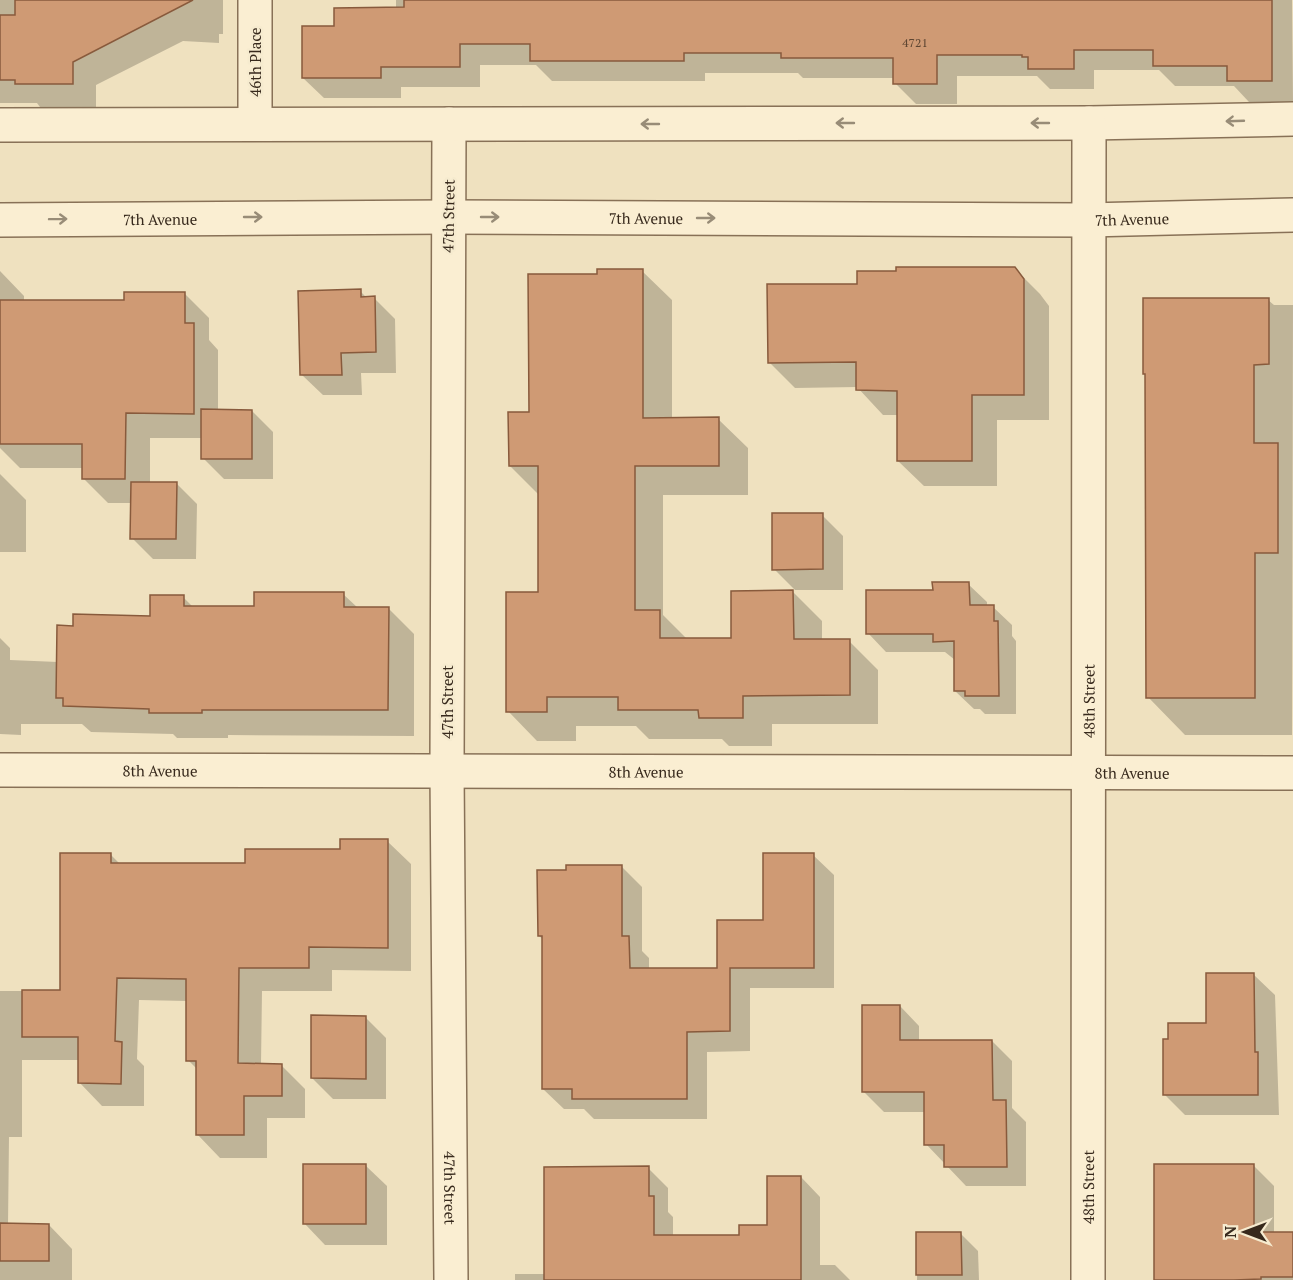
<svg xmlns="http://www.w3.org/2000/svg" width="1293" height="1280" font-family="'PT Serif',serif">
  <rect width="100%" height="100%" fill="#efe1bf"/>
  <g fill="#0003">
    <polygon points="0,0 223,0 223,34 219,34 219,43 183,41 96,85 96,107 40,107 37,103 0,103"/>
    <polygon points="396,0 1292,0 1293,102 1249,102 1234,86 1175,86 1159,70 1094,70 1094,89 1050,89 1037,76 957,76 957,104 916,104 895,83 895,78 803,78 798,73 705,73 705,81 552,81 536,65 480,65 480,87 401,87 401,98 324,98 303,78 335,28 396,9"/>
    <polygon points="1014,268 1040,294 1049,306 1049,420 997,420 997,486 924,486 898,461 898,415 883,415 857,387 795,388 770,363 858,285"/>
    <polygon points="0,271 24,296 24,302 125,302 184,293 209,318 209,340 218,350 218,411 252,411 273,432 273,479 224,479 203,458 203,438 150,438 150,483 176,483 197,504 196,559 153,559 132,538 132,503 108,503 83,478 83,468 20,468 0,448"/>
    <polygon points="642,271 672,300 672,419 718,419 748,448 748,495 663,495 663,615 687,639 732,639 793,592 822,621 822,641 849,641 878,670 878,724 772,724 772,746 729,746 722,739 649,739 636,726 576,726 576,741 537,741 508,711 539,593 539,495 510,466 530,413 598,275"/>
    <polygon points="360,291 367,298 374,298 395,319 396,373 361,373 362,395 323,395 302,375"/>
    <polygon points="1268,300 1274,305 1293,305 1292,735 1185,735 1148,697"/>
    <polygon points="0,474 26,500 26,552 0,552"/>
    <polygon points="822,515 843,536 843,590 795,590 774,569"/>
    <polygon points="968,584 987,602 987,607 993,607 1012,625 1012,636 1016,641 1016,714 985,714 980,709 974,709 955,691 955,660 945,652 886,652 868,633 934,592"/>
    <polygon points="343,594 358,608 388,608 414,634 414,736 228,735 228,738 177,738 173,734 91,732 82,724 21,724 21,735 0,734 0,638 10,648 10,660 58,662 74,627 151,617 183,597 194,608 255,608"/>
    <polygon points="387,841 411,864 411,971 332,970 332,991 262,991 261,1065 281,1065 305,1089 305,1118 267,1118 267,1158 220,1158 197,1134 197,1069 188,1060 188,1001 139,1000 137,1059 144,1066 144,1106 102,1106 79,1082 79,1060 22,1060 22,1137 9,1137 8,1225 49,1225 72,1249 72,1280 0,1280 0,991 61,991 111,855 121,865 247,865 342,851"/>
    <polygon points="813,855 834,875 834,988 750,988 750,1051 707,1052 707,1119 594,1119 584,1109 564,1109 543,1089 544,940 539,936 567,871 621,866 642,887 642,951 649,958 649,969 718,969 765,921"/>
    <polygon points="1254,975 1275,995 1279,1115 1185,1115 1164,1094 1169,1040 1208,1025"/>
    <polygon points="900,1006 919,1026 919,1041 992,1041 1012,1061 1012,1108 1026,1122 1026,1186 966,1186 926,1144 926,1112 884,1112 864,1092"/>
    <polygon points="365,1017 386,1038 386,1099 333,1099 312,1078"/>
    <polygon points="366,1166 387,1186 387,1245 325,1245 305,1224"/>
    <polygon points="1254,1166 1274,1186 1274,1233 1293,1233 1293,1280 1167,1280"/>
    <polygon points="648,1168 668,1188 668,1212 673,1217 673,1236 740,1236 769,1226 801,1177 820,1197 820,1265 835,1265 850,1280 515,1280 515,1274 546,1274"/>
    <polygon points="918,1234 961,1234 978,1251 979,1280 917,1280"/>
  </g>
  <g fill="#cf9a74" stroke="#885a3c" stroke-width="1.5">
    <polygon points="15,0 193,0 73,62 73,84 15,84 15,80 0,80 0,15 15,15"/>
    <polygon points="404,0 1272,0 1272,81 1227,81 1227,66 1153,66 1153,50 1074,50 1074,69 1028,69 1028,57 1022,57 1022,55 937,55 937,84 893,84 893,58 781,58 781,53 684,53 684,61 530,61 530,44 460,44 460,67 381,67 381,78 302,78 302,26 334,26 334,8 404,7"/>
    <polygon points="896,267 1015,267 1024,279 1024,395 972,395 972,461 897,461 897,391 856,390 856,362 768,363 767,284 857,284 857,271 896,271"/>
    <polygon points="597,269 643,269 643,418 719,417 719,466 635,466 635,610 660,610 660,638 731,638 731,591 793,590 794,639 850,639 850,695 743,696 743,718 699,718 698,710 618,710 618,697 547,697 547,712 506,712 506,592 538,592 538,466 509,466 508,412 529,412 528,274 597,274"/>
    <polygon points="361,289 361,297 375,296 376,352 341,353 342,375 300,375 298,291"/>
    <polygon points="124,292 185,292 185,323 194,323 194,414 126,413 125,479 82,479 82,444 0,444 0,300 124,300"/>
    <polygon points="1143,298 1269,298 1269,364 1254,365 1254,443 1278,443 1278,553 1255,553 1255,698 1146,698 1145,374 1143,374"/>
    <polygon points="201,409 252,410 252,459 201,459"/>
    <polygon points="131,482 177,482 176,539 130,539"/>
    <polygon points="772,513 823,513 823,569 772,570"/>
    <polygon points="932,582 969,582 970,605 994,605 994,621 998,621 999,696 965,696 965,691 954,691 954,641 933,642 933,634 866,634 866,590 933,590"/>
    <polygon points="254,592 344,592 344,607 389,607 388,710 202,710 202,713 149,713 149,709 63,706 63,698 56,698 57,625 73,626 73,614 150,616 150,595 184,595 184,606 254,606"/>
    <polygon points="340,839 388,839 388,948 309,947 309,968 239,968 238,1063 282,1064 282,1096 244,1096 244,1135 196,1135 196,1061 186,1061 186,979 117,978 115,1041 122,1042 121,1084 78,1083 78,1037 22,1037 22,990 60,990 60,853 111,853 111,863 245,863 245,849 340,849"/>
    <polygon points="763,853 814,853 814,968 730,968 730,1031 687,1032 687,1099 572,1099 572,1089 542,1089 542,936 538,936 537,870 566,870 566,865 622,865 622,936 629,936 630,968 717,968 717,920 763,920"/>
    <polygon points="1206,973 1254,973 1255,1052 1258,1052 1258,1095 1163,1095 1163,1039 1168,1039 1168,1023 1206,1023"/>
    <polygon points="862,1005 900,1005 900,1040 992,1040 993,1100 1006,1100 1007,1167 944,1167 944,1145 924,1145 924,1092 862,1092"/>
    <polygon points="311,1015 366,1016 366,1079 311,1078"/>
    <rect x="303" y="1164" width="63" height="60"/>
    <polygon points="1154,1164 1254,1164 1254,1232 1293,1232 1293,1277 1261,1277 1261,1279 1234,1280 1154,1280"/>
    <polygon points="649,1166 649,1196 654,1196 654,1235 739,1235 739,1225 767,1225 767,1176 801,1176 801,1280 544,1280 544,1167"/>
    <polygon points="0,1223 49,1224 49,1261 0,1261"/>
    <polygon points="916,1232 961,1232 962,1275 916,1275"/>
  </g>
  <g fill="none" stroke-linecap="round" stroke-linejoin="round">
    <defs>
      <g id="minor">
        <polyline points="255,0 255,124"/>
        <path id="s1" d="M449,124L447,771L451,1280"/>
        <polyline points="0,125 1089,123 1293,119"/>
        <path id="s2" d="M0,220L448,217L1088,220L1293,215"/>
        <path id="s3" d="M0,770L1293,773"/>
        <path id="s4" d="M1088,1280L1089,123"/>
      </g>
    </defs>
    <use href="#minor" stroke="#887157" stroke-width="36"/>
    <use href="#minor" stroke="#faeed2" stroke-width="33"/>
  </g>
  <defs><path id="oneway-shaft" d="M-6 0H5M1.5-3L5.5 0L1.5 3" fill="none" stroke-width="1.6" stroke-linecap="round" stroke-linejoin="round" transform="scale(1.5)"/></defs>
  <g stroke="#988c77">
    <use href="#oneway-shaft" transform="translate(1235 121) rotate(178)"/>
    <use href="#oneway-shaft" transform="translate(845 123) rotate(180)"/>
    <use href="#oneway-shaft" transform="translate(1040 123) rotate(180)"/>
    <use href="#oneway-shaft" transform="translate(650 124) rotate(180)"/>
    <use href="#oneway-shaft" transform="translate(253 217)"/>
    <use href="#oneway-shaft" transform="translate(490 217)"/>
    <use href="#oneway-shaft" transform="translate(706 218)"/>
    <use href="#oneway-shaft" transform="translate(58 219) rotate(-1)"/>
  </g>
  <g text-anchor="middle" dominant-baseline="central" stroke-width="5" stroke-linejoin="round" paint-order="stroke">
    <g font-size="12" fill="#5d4532">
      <text x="915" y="42">4721</text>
    </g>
    <g font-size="15" fill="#37291c" stroke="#f6ebcf">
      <text transform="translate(255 62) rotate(-90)">46th Place</text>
      <text transform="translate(448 216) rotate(-89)">47th Street</text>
      <text stroke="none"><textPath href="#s2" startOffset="160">7th Avenue</textPath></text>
      <text stroke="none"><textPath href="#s2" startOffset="646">7th Avenue</textPath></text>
      <text stroke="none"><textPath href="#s2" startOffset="1132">7th Avenue</textPath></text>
      <text stroke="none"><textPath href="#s4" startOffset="579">48th Street</textPath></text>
      <text transform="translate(447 702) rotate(-90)">47th Street</text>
      <text stroke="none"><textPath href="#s3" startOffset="160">8th Avenue</textPath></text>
      <text stroke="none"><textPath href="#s3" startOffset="646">8th Avenue</textPath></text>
      <text stroke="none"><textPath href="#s3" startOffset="1132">8th Avenue</textPath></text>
      <text stroke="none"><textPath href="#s4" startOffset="93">48th Street</textPath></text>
      <text stroke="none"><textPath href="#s1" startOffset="1064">47th Street</textPath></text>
    </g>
  </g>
  <g transform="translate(1245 1232) rotate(270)" stroke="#f6ebcf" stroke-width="4.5" paint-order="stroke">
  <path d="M0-4.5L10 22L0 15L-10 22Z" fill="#37291c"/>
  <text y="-9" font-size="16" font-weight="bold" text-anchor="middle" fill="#37291c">N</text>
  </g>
</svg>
